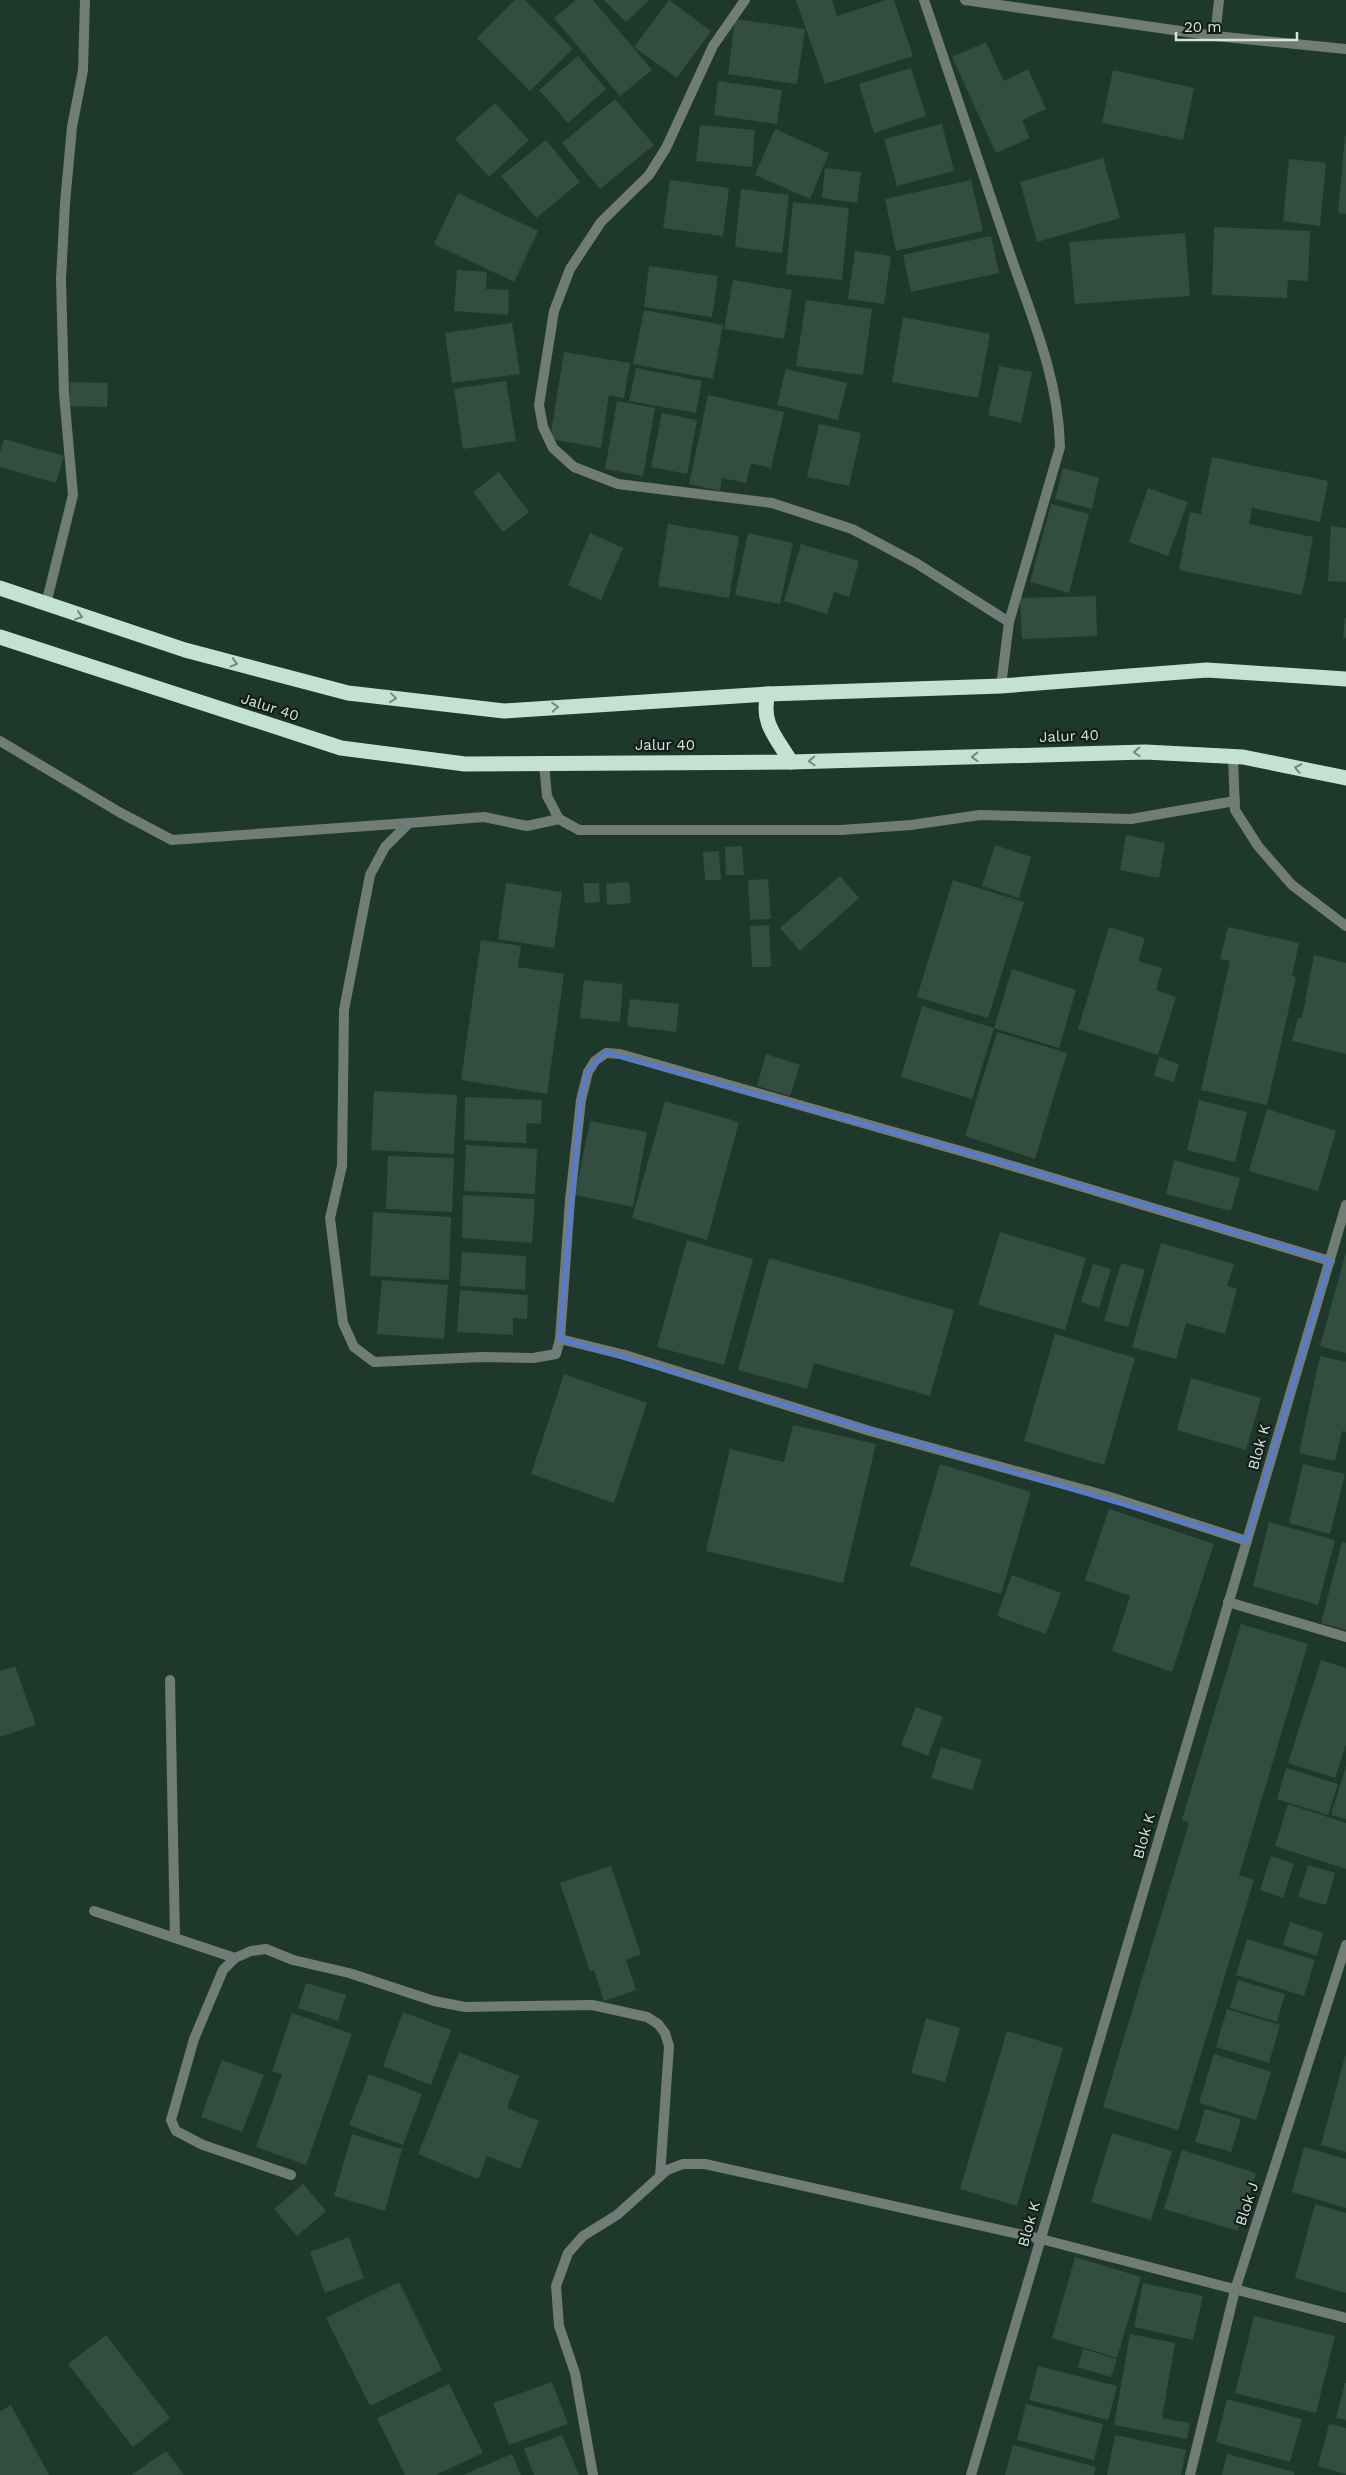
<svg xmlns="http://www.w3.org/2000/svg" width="1346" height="2475" font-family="'Work Sans',sans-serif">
  <rect width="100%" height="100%" fill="#1f382c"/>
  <g fill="#334d40">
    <polygon points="515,0 525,0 573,49 530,91 477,38"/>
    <polygon points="576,0 593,0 652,70 620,96 554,18"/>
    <polygon points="604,0 649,0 626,22"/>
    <polygon points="669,0 711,31 677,78 634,47"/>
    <polygon points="796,0 832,0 837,16 886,0 894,0 913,56 825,84"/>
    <polygon points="735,19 805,29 797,84 728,74"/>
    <polygon points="986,42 1004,81 1028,69 1046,109 1022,120 1030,138 996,153 952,57"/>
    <polygon points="578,56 606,89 568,123 539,90"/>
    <polygon points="911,68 926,116 874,133 859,84"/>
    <polygon points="1113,70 1194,88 1183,140 1102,123"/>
    <polygon points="718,81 782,90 777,124 714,115"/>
    <polygon points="615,99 654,145 600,189 562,143"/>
    <polygon points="495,103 529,140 489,177 455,139"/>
    <polygon points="942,124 954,171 897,186 884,139"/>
    <polygon points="700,125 755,130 752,167 696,161"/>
    <polygon points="775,129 829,153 810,199 755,175"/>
    <polygon points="1345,136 1346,136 1346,214 1338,213"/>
    <polygon points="546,140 580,182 536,218 501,176"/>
    <polygon points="1103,158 1120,218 1037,242 1020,182"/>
    <polygon points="1289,159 1326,163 1320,226 1283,221"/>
    <polygon points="825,168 861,172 857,203 822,198"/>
    <polygon points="670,180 729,188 723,236 663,228"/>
    <polygon points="971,180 983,231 896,251 885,199"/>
    <polygon points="741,189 789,195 782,253 735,247"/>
    <polygon points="458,193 538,231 514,282 434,244"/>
    <polygon points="793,202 849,208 842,280 786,274"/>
    <polygon points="1214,227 1310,231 1308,281 1288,280 1287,298 1212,295"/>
    <polygon points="1185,233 1190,296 1075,304 1069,242"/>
    <polygon points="991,236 999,273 911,292 903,255"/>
    <polygon points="855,251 891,256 884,304 848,299"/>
    <polygon points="649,266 718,276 712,317 644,307"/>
    <polygon points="457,270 487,272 486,289 509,290 508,315 454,311"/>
    <polygon points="733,280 792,290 784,339 724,329"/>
    <polygon points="806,300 872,309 863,375 796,366"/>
    <polygon points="644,310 723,325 713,379 633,364"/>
    <polygon points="903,317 990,334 978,398 892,382"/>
    <polygon points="512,323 520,374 452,383 445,333"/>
    <polygon points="564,352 630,363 624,398 609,395 601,448 550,439"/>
    <polygon points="999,366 1032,372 1021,423 988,415"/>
    <polygon points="636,368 702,381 696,413 629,401"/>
    <polygon points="786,369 847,383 838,420 777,405"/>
    <polygon points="506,381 516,441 463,449 454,389"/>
    <polygon points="70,382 108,383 107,407 69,406"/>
    <polygon points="708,395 784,412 771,468 751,463 746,483 722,478 720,491 689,484"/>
    <polygon points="617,401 655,408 643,476 605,469"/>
    <polygon points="662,413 697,420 687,474 651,467"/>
    <polygon points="819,424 861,433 849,486 807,477"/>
    <polygon points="4,439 64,456 56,483 0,467 0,452"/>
    <polygon points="1212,457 1328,481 1320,522 1252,508 1249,524 1313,537 1302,595 1179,570 1190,512 1201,514"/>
    <polygon points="1063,468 1099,478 1092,509 1055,499"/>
    <polygon points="499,472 529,512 503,532 473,492"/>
    <polygon points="1148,488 1188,502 1168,556 1129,542"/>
    <polygon points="1051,504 1089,514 1069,593 1030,582"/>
    <polygon points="668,524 739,536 729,598 658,586"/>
    <polygon points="1331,526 1346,528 1346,582 1328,581"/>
    <polygon points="590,533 623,548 601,600 568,585"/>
    <polygon points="748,533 793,543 780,604 735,595"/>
    <polygon points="801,544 859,561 849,597 834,592 827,614 784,601"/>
    <polygon points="1096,596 1097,636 1022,639 1020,598"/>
    <polygon points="1345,618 1346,618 1346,638 1343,637"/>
    <polygon points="1126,835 1165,843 1159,878 1120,870"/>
    <polygon points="995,845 1031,857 1019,898 982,886"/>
    <polygon points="742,846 744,875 726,875 725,847"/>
    <polygon points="719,851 721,880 705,880 703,852"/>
    <polygon points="840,876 859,898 800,951 780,928"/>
    <polygon points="768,879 771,919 750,920 748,880"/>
    <polygon points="953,880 1024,902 988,1018 917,997"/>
    <polygon points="629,882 631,903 607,905 606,884"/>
    <polygon points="506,883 562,892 554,948 498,939"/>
    <polygon points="583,883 599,883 600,902 585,903"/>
    <polygon points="769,925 771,967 752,967 750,926"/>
    <polygon points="1109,927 1145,938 1138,961 1162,968 1156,990 1176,997 1158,1055 1078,1029"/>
    <polygon points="1228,927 1299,943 1292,976 1296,977 1267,1105 1201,1090 1230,961 1220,959"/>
    <polygon points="481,940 521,946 518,967 564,974 547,1094 461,1080"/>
    <polygon points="1314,955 1346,963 1346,1054 1292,1041 1298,1018 1302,1018"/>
    <polygon points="1012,969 1076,990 1059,1048 994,1028"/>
    <polygon points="584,980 623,984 620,1022 580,1018"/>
    <polygon points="630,999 679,1004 676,1032 627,1026"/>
    <polygon points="922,1006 994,1028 972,1099 901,1077"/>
    <polygon points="997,1032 1067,1053 1035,1159 965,1136"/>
    <polygon points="766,1054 800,1065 790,1096 757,1086"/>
    <polygon points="1159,1057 1179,1064 1174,1082 1154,1076"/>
    <polygon points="374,1091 457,1095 454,1154 371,1150"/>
    <polygon points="465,1097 542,1100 541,1124 527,1123 526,1143 464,1140"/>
    <polygon points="1199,1100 1247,1112 1235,1162 1187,1150"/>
    <polygon points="665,1101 739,1122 707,1240 632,1218"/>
    <polygon points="1267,1109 1336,1131 1318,1191 1249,1171"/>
    <polygon points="590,1121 647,1132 633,1207 575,1195"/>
    <polygon points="466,1145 537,1149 535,1194 464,1191"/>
    <polygon points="388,1156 454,1158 452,1212 386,1209"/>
    <polygon points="1174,1160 1240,1178 1231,1211 1166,1194"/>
    <polygon points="463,1195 535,1199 532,1243 462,1238"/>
    <polygon points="373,1212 451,1217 449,1280 370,1276"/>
    <polygon points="1000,1232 1086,1258 1065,1330 978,1305"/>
    <polygon points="687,1240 753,1259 724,1365 657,1347"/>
    <polygon points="1161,1243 1234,1264 1227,1286 1237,1289 1225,1334 1186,1323 1176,1359 1132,1347"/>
    <polygon points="462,1252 526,1256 525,1290 460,1286"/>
    <polygon points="1346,1252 1346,1353 1320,1346"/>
    <polygon points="769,1258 954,1310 930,1396 814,1363 807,1389 738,1370"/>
    <polygon points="1121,1263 1145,1270 1128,1327 1104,1321"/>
    <polygon points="1093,1264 1111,1269 1099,1308 1081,1302"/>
    <polygon points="382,1280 448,1285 444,1339 377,1334"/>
    <polygon points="460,1290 528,1295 527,1319 513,1318 513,1335 457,1332"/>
    <polygon points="1055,1334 1135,1358 1104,1465 1024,1441"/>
    <polygon points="1320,1356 1346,1362 1346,1432 1342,1431 1335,1461 1299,1453"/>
    <polygon points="564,1374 647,1403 614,1503 531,1474"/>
    <polygon points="1191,1378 1261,1398 1246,1450 1177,1430"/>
    <polygon points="793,1425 876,1444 843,1583 706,1551 730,1449 784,1462"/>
    <polygon points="940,1464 1031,1492 1001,1594 910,1566"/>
    <polygon points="1303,1464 1345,1474 1330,1534 1289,1523"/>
    <polygon points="1109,1509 1214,1544 1172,1672 1112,1651 1130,1596 1085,1580"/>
    <polygon points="1269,1522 1335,1540 1318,1605 1253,1586"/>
    <polygon points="1342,1542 1346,1543 1346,1630 1321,1623"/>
    <polygon points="1012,1575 1061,1593 1046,1634 997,1616"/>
    <polygon points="1241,1624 1308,1644 1239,1875 1254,1880 1178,2130 1103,2107 1189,1823 1182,1820"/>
    <polygon points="1321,1660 1346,1668 1346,1744 1335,1778 1288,1763"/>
    <polygon points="15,1666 36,1725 0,1737 0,1671"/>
    <polygon points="916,1707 943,1717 928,1756 901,1745"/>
    <polygon points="941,1747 982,1760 972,1790 931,1778"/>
    <polygon points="1346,1766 1346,1819 1331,1815"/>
    <polygon points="1286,1768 1338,1784 1328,1815 1277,1799"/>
    <polygon points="1288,1804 1346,1823 1346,1869 1275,1846"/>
    <polygon points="1271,1856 1294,1864 1283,1898 1260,1890"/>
    <polygon points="1308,1865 1335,1873 1326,1905 1298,1897"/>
    <polygon points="611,1866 641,1954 626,1960 636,1990 604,2001 594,1970 590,1971 560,1883"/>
    <polygon points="1290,1922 1323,1933 1317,1956 1283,1945"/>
    <polygon points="1247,1939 1315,1960 1304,1996 1236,1975"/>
    <polygon points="1238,1980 1285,1994 1277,2022 1230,2008"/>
    <polygon points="306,1983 346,1995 338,2021 298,2008"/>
    <polygon points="1227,2009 1280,2025 1269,2063 1216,2047"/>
    <polygon points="403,2012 451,2030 431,2085 383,2066"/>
    <polygon points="292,2013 352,2034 306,2165 256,2147 282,2074 272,2071"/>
    <polygon points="926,2018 960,2028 945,2082 911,2073"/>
    <polygon points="1007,2031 1063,2048 1017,2206 960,2189"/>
    <polygon points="459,2052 519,2076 507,2108 539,2121 520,2169 487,2156 478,2179 418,2154"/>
    <polygon points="1214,2054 1271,2072 1256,2120 1199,2103"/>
    <polygon points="1345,2056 1346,2056 1346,2152 1321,2145"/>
    <polygon points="222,2060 264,2075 242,2132 201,2117"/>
    <polygon points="369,2074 422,2094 403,2145 349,2125"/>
    <polygon points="1205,2109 1241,2119 1231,2152 1195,2142"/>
    <polygon points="1112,2133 1172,2151 1151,2220 1091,2202"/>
    <polygon points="352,2134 402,2149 385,2211 334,2196"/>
    <polygon points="1304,2147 1346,2159 1346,2208 1292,2192"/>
    <polygon points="1182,2150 1256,2173 1238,2231 1164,2209"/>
    <polygon points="303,2184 326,2211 297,2236 274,2209"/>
    <polygon points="1315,2204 1346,2213 1346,2293 1295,2278"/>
    <polygon points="349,2237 364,2278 325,2293 310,2252"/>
    <polygon points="1075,2257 1141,2277 1117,2358 1052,2338"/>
    <polygon points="399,2282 442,2370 370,2406 326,2318"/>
    <polygon points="1143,2283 1203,2296 1193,2340 1134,2327"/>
    <polygon points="1254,2316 1335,2336 1316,2413 1235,2393"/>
    <polygon points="1130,2334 1175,2343 1162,2418 1190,2423 1187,2439 1114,2425"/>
    <polygon points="106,2335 170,2418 133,2447 68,2364"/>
    <polygon points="1083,2349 1117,2359 1111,2377 1078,2367"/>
    <polygon points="1038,2366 1117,2386 1108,2420 1029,2400"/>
    <polygon points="552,2382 568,2424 509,2445 493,2403"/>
    <polygon points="1345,2383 1346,2383 1346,2420 1336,2418"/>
    <polygon points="449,2384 483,2453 436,2475 405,2475 377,2418"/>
    <polygon points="1227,2399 1302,2419 1290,2462 1216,2442"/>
    <polygon points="1026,2404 1103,2424 1094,2460 1017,2440"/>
    <polygon points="11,2405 49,2475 0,2475 0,2411"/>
    <polygon points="1329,2424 1346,2428 1346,2474 1318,2466"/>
    <polygon points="562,2435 579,2475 534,2475 524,2449"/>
    <polygon points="1115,2435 1186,2450 1181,2475 1107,2475"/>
    <polygon points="1013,2445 1096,2467 1094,2475 1005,2475"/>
    <polygon points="166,2451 184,2475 131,2475"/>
    <polygon points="512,2454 521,2475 463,2475"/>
    <polygon points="1227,2454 1295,2472 1294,2475 1222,2475"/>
  </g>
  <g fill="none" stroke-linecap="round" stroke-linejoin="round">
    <g stroke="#707c75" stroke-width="10">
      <polyline points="745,0 713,46 666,148 649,175 601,222 570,269 554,311 539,405 543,427 553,448 574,467 618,484 772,503 852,529 916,563 1009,622"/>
      <path d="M924,0C952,84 981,167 1009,251C1031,315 1059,379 1060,447L1009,622L1001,686"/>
      <polyline points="965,0 1215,36 1346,49"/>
      <polyline points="1215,36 1219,0"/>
      <polyline points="46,604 73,495 64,394 61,279 65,203 72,127 83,70 85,0"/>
      <polyline points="0,741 119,812 172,840 409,823"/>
      <polyline points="1233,757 1235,810 1258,846 1292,885 1346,926"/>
      <polyline points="544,764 547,796 559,819 579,830 841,830 911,825 980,815 1131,819 1235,801"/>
      <polyline points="559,819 527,826 484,817 409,823 385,847 370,875 344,1010 342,1166 330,1218 343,1323 354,1347 374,1362 482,1357 533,1358 556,1354 560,1339 625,1355 870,1431 1107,1496 1247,1541"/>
      <polyline points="560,1339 570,1200 581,1100 588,1072 595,1061 606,1053 620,1054 989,1159 1330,1261"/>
      <polyline points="1228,1602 1346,1637"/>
      <polyline points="170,1680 175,1938"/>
      <polyline points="94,1911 235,1958"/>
      <polyline points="291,2175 203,2145 176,2131 171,2120 194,2039 223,1970 235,1958 251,1951 266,1949 293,1960 349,1973 434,2001 465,2007 592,2005 647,2017 658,2024 665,2033 669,2046 660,2176"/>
      <polyline points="593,2475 575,2373 559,2326 556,2286 568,2253 583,2236 617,2215 667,2170 683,2164 705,2164 1041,2239 1346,2318"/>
      <polyline points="971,2475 1346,1205"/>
      <polyline points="1190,2475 1235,2290 1346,1945"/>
    </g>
    <g stroke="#c4e2d2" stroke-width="15">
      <polyline points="0,588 185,650 348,693 504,711 768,694 1001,686 1207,670 1346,679"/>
      <polyline points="0,637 341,748 465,764 791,762 1145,752 1243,757 1346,778"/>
      <path d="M768,694C760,723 777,738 791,762"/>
    </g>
  </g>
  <defs><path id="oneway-chevron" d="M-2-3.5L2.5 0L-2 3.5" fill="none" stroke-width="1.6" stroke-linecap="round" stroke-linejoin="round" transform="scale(1.25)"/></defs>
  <g stroke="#74897e">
    <use href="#oneway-chevron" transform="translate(79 616) rotate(18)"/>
    <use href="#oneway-chevron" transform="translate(234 663) rotate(15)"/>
    <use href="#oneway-chevron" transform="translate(393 698) rotate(7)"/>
    <use href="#oneway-chevron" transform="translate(555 707) rotate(-4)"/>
    <use href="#oneway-chevron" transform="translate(1137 752) rotate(178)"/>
    <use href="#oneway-chevron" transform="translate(975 757) rotate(178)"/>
    <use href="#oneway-chevron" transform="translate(812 761) rotate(178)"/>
    <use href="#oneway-chevron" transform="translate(1298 768) rotate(-168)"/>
  </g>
  <path fill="none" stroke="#547bd9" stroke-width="4" stroke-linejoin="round" d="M606,1053L989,1159L1330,1261L1247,1541L560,1339L581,1100L588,1072Z"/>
  <g text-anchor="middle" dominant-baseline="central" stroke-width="4.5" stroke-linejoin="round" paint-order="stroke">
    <g font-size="15" fill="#d5e4dc" stroke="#121d17">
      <text transform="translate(270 707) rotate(18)">Jalur 40</text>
      <text transform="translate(1069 736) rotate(-2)">Jalur 40</text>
      <text x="665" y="745">Jalur 40</text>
      <text transform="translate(1259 1447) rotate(-74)">Blok K</text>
      <text transform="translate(1144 1836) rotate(-74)">Blok K</text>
      <text transform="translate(1247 2204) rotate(-72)">Blok J</text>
      <text transform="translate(1029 2224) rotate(-74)">Blok K</text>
    </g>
  </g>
  <path d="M1176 32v8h121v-8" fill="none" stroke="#d5e4dc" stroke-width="2.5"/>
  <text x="1184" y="32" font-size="15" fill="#d5e4dc" stroke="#121d17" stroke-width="4" paint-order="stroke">20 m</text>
</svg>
